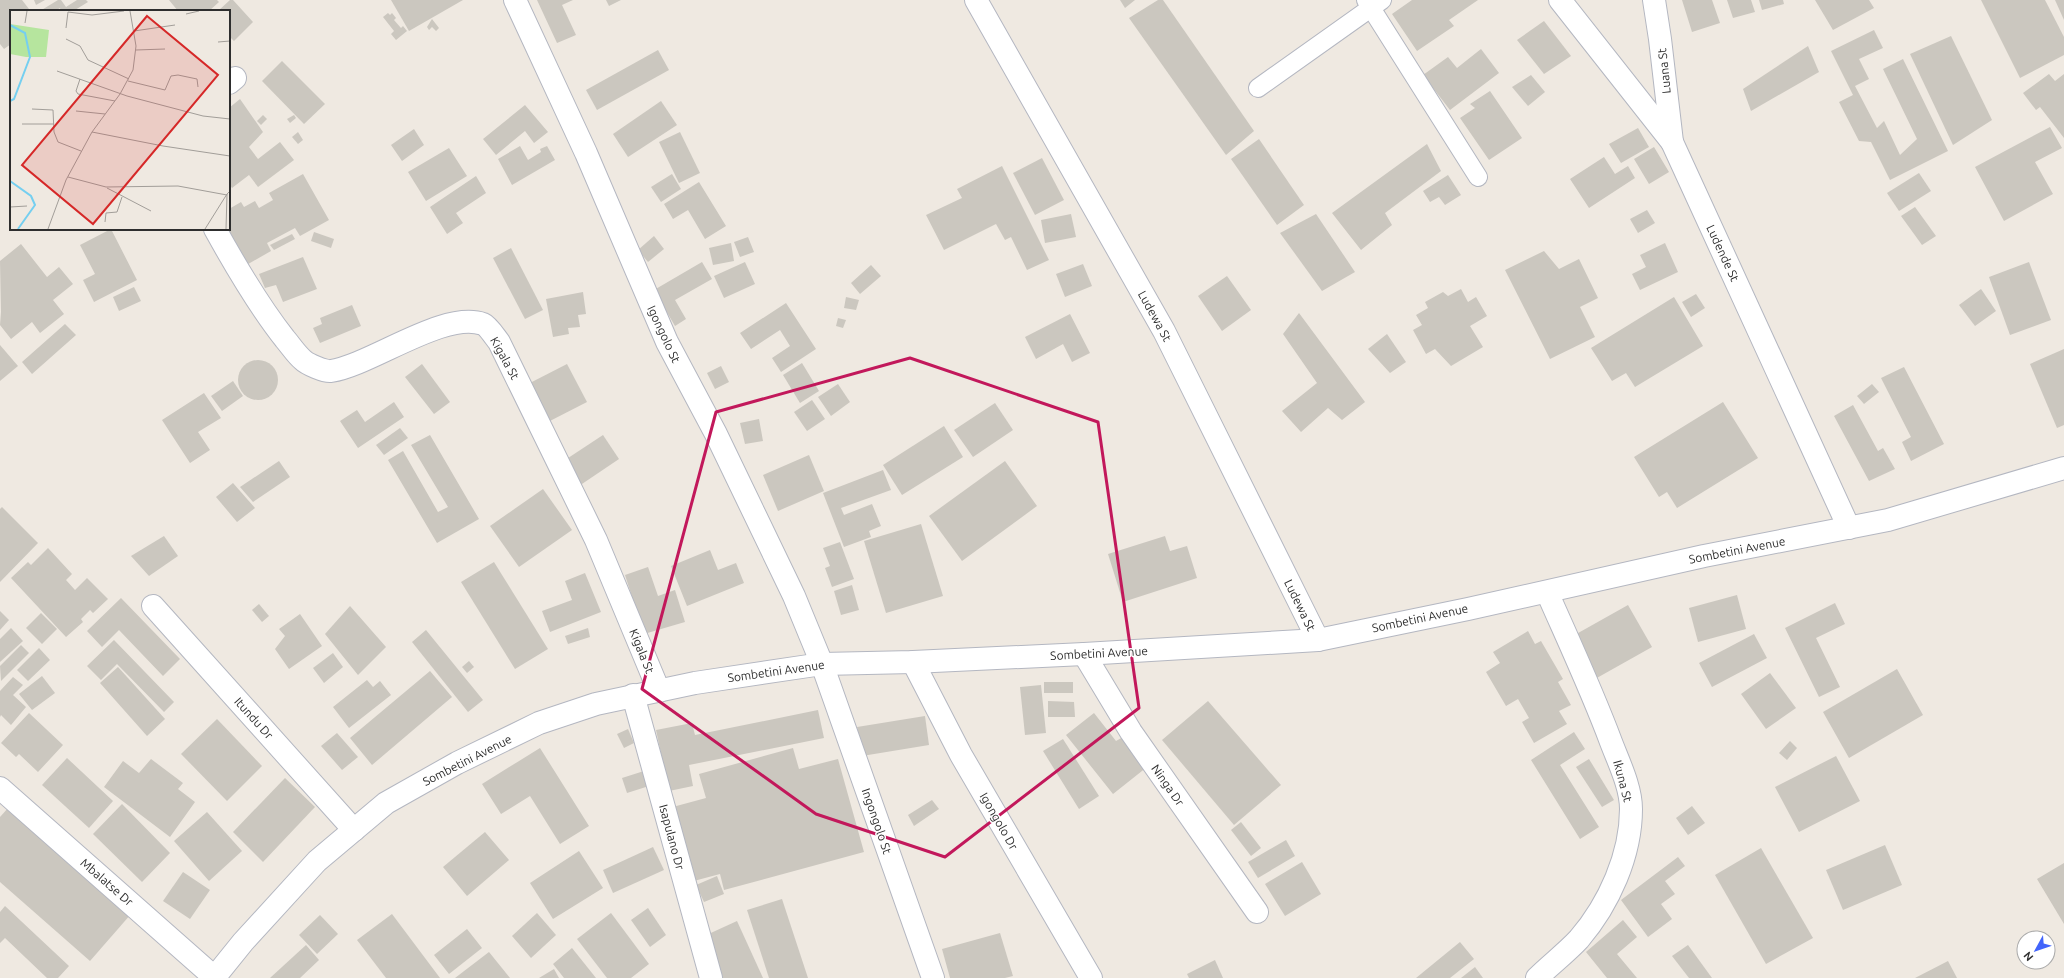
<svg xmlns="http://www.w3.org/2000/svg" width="2064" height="978" font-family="Ubuntu,sans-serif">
  <rect width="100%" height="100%" fill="#efe9e1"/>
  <g fill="#cbc7bf">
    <polygon points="0,0 22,0 29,9 26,11 11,11 11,44 4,49 0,44"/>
    <polygon points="34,0 45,0 36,5"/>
    <polygon points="58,0 61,0 66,7 77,0 86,0 88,2 75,10 76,11 61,11 60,8 55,11 40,11"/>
    <polygon points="169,0 217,0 219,2 209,11 178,11"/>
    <polygon points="230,0 233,0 253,22 234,41 229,36 229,11 218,11"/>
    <polygon points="391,0 463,0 409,31"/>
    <polygon points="537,0 573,0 562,5 576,35 557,43"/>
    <polygon points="606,0 621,0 609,6"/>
    <polygon points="1120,0 1135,0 1125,8"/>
    <polygon points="1158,0 1163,0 1254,131 1226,155 1129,18"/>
    <polygon points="1412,0 1478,0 1449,20 1454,26 1417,51 1392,14"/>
    <polygon points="1682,0 1712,0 1720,23 1692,32"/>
    <polygon points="1727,0 1751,0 1755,12 1733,18"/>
    <polygon points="1759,0 1783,0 1784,4 1762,10"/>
    <polygon points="1815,0 1869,0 1874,8 1833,30"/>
    <polygon points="1981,0 2045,0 2064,37 2064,55 2020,78"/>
    <polygon points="2055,0 2064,0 2064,20"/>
    <polygon points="388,13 390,15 392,13 396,18 394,20 401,28 403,26 407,31 396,40 391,34 394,31 383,17"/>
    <polygon points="432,19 439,28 436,31 432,27 429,30 427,27"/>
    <polygon points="1544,21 1571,56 1544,74 1517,40"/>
    <polygon points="1874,30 1883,48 1859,59 1869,79 1855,86 1877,128 1884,121 1900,155 1917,139 1883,69 1903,59 1948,151 1890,180 1871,142 1859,141 1839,102 1853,95 1831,51"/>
    <polygon points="1951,36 1992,120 1953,145 1910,54"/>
    <polygon points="1808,46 1819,72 1751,111 1743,89"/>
    <polygon points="1481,49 1499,73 1450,110 1423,75 1448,57 1457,68"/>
    <polygon points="658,50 669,70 597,110 586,90"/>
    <polygon points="282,61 325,104 304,124 262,81"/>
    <polygon points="2049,74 2055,81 2064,74 2064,138 2040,107 2036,110 2023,93"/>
    <polygon points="1531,75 1545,92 1528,106 1512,87"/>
    <polygon points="1490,91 1522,138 1489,160 1460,118 1475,108 1470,104"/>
    <polygon points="240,99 263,132 249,147 258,159 280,142 294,160 258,187 249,175 232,188 229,184 229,108"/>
    <polygon points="661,101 677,125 628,157 613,134"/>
    <polygon points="525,105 548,132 534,143 525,131 496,155 483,139"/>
    <polygon points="263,115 267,119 261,125 257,121"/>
    <polygon points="294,115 296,118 290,123 287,119"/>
    <polygon points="2050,127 2062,148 2035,162 2053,194 2004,221 1975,167"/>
    <polygon points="1638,128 1649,147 1621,163 1609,144"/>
    <polygon points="414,129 424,145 402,161 391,145"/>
    <polygon points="298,132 303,140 298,144 292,137"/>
    <polygon points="680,132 700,173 679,183 659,142"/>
    <polygon points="1259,139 1304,205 1277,225 1231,159"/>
    <polygon points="1427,144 1441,171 1385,213 1392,225 1361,250 1332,213"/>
    <polygon points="520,146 528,160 541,152 540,149 547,146 555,160 512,185 498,159"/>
    <polygon points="1654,147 1669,172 1649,184 1634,159"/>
    <polygon points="449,148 467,176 426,201 408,172"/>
    <polygon points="1604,157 1615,174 1628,166 1635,178 1589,208 1570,179"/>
    <polygon points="1042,158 1064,200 1035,215 1013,173"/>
    <polygon points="1002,166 1049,260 1027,270 1011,237 1005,240 996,224 944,250 926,215 962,198 957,189"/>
    <polygon points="1919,173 1931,191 1899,211 1887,193"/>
    <polygon points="303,174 329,220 300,236 295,228 267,243 271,251 243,267 229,242 233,239 228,229 229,209 241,202 244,207 255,201 259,208 273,200 269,193"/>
    <polygon points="672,174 681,189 661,202 651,187"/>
    <polygon points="1448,175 1461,195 1445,205 1439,197 1430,202 1423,191"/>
    <polygon points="476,176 486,193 456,213 463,223 447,234 430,207"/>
    <polygon points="699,182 726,226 705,239 688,210 673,219 664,204"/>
    <polygon points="1915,207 1936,236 1922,245 1901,216"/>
    <polygon points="1647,210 1655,223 1638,233 1630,219"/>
    <polygon points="1071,214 1076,237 1045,243 1041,220"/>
    <polygon points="1316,214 1355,272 1322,291 1280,233"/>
    <polygon points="111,229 137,280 94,302 83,280 95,274 80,245"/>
    <polygon points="314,232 334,239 331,248 311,241"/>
    <polygon points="292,234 295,239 274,250 270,245"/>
    <polygon points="654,236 664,249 648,262 638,250"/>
    <polygon points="748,237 754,252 740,257 734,242"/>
    <polygon points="731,243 734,261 713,265 709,248"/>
    <polygon points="1665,243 1678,272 1640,290 1632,274 1646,267 1640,255"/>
    <polygon points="21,244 47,277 59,267 73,284 53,300 64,314 40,333 32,322 11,339 0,325 1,312 0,261"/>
    <polygon points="511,248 543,310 525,319 493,258"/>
    <polygon points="1544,251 1559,269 1579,259 1598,298 1580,307 1595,337 1550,359 1505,270"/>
    <polygon points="303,257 317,289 283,302 276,285 265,288 259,274"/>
    <polygon points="702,262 712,279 675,300 686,319 675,326 654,290"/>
    <polygon points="745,262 755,284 724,298 714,276"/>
    <polygon points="2029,262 2051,320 2010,335 1989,277"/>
    <polygon points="1083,264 1092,286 1065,297 1056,274"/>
    <polygon points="871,265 881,276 860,294 851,283"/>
    <polygon points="1227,276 1251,310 1222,331 1198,296"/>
    <polygon points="134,287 141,301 119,311 113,297"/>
    <polygon points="1461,289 1468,302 1476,297 1487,316 1470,326 1483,347 1451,366 1435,349 1426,354 1413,330 1422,325 1416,315 1428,308 1425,302 1443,292 1448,296"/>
    <polygon points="1981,289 1996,311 1975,326 1959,305"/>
    <polygon points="583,292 586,314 578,315 580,327 568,328 569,334 553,337 546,299"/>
    <polygon points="1696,294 1705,308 1691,317 1682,302"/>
    <polygon points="846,297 859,300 856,310 844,308"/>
    <polygon points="1674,297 1703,346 1635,387 1626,373 1612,381 1591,348"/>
    <polygon points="786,303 816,349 781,372 772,358 790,346 780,330 751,349 740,333"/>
    <polygon points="352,305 361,326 320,343 313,328 322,324 320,318"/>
    <polygon points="1299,313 1365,402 1342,420 1328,408 1301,432 1282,411 1317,383 1283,334"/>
    <polygon points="1070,314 1090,353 1072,362 1063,344 1036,359 1025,337"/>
    <polygon points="838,318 846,320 843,328 836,326"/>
    <polygon points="65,324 76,335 32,374 22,362"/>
    <polygon points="1387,334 1406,362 1390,373 1368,349"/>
    <polygon points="0,345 18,366 0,381"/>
    <polygon points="2064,349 2064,425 2057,428 2030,364"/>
    <circle cx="258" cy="380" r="20"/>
    <polygon points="802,363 819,391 800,403 783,375"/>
    <polygon points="422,364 450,402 434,414 405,377"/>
    <polygon points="567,364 587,402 546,423 526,385"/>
    <polygon points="721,366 729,382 715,389 707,373"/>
    <polygon points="1904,367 1944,444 1911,461 1902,442 1911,437 1881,378"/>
    <polygon points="233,381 243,396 222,411 211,396"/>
    <polygon points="838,384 850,402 831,416 818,397"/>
    <polygon points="1872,384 1879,392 1864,404 1857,396"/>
    <polygon points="204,393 221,418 198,432 210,450 190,463 162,420"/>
    <polygon points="812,400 825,419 807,431 794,412"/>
    <polygon points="394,402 404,417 358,448 340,421 357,410 365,422"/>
    <polygon points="1723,402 1758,458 1677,508 1667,492 1659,497 1634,457"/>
    <polygon points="995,403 1013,430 973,457 954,430"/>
    <polygon points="1853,405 1878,451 1883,448 1895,469 1869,481 1834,416"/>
    <polygon points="759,419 763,441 745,444 740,423"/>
    <polygon points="944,426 963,457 902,495 883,465"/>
    <polygon points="400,428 408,438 384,455 376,445"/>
    <polygon points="430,435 479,519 437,543 388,460 403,451 438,512 448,507 411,445"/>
    <polygon points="603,435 619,459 576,488 559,464"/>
    <polygon points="809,455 824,491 778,511 763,475"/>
    <polygon points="279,461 290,477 253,502 240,487"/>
    <polygon points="1005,461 1037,506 962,561 929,516"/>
    <polygon points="883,470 891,490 841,508 844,515 872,504 881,526 869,531 871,537 844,547 823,493"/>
    <polygon points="233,483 255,508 237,522 216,497"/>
    <polygon points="543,489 572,530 519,567 490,526"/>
    <polygon points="2,507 38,543 0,582 0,509"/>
    <polygon points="921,524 943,596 886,613 864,541"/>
    <polygon points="164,536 178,556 149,576 131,556"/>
    <polygon points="1165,536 1170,551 1187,546 1197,578 1123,602 1108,554"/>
    <polygon points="840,542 854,579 832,587 825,568 830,566 823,548"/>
    <polygon points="48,548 72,574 66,580 75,590 87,578 108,599 93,613 90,610 81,619 83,622 66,637 11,578 28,562 31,565"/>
    <polygon points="710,550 718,570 736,563 744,583 687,606 671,566"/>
    <polygon points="494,562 548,649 515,669 461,582"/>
    <polygon points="648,567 658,596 675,590 685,622 644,634 625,575"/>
    <polygon points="585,573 601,612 550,632 542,611 572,600 565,581"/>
    <polygon points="852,585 859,610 841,615 834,591"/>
    <polygon points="1737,595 1746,629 1698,642 1689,608"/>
    <polygon points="121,598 180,659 163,676 119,630 102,647 87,631"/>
    <polygon points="1835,603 1845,624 1816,638 1840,687 1819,697 1785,628"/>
    <polygon points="259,604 269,616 262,622 252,610"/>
    <polygon points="1628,605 1652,647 1595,679 1571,637"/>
    <polygon points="350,606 386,647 358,675 325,634"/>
    <polygon points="0,611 9,620 0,630"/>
    <polygon points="41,613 57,629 42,644 26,628"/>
    <polygon points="300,614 322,646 289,669 275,649 285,636 279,629"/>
    <polygon points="11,628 23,641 0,662 0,639"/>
    <polygon points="588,628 590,637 568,644 565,636"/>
    <polygon points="426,630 483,700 468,712 412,642"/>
    <polygon points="1528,631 1535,644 1541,641 1563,679 1558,682 1571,705 1559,711 1567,724 1534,743 1522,722 1529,718 1518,699 1506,706 1486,672 1500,663 1493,652"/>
    <polygon points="1754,634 1767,658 1712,687 1699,663"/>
    <polygon points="114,640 174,702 164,712 117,664 101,680 87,666"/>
    <polygon points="21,645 29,653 1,681 0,666"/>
    <polygon points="39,648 50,660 28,681 17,670"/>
    <polygon points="333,653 343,667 324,683 313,668"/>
    <polygon points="469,661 474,667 467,673 462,667"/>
    <polygon points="118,667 165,719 147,736 100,683"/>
    <polygon points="1897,669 1923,715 1849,758 1823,712"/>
    <polygon points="430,671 452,697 372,765 350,738"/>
    <polygon points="1770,673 1796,708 1766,729 1741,694"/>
    <polygon points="42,676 55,693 32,710 19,694"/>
    <polygon points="13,677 23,685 13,695 26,707 11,725 1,715 0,717 0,691"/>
    <polygon points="367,680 373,687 380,681 391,695 349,728 333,707"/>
    <rect x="1044" y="682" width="29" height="11"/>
    <polygon points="1041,685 1046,733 1025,735 1020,687"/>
    <polygon points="1048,701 1074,702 1075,717 1048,717"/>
    <polygon points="1208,701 1281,785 1234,825 1162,740"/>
    <polygon points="818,710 824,738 689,765 693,786 669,791 656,730 692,723 695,735"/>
    <polygon points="29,713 63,745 38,772 19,754 16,757 1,743"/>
    <polygon points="1094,713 1116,741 1123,737 1147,767 1113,794 1066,735"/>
    <polygon points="925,716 929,745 862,756 857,727"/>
    <polygon points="217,719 262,766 227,801 181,754"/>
    <polygon points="628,729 634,743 624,748 617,734"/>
    <polygon points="1574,732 1585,749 1560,765 1599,827 1580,839 1531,760"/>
    <polygon points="337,733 358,757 342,770 321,746"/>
    <polygon points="1063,739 1099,796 1079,809 1043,751"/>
    <polygon points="1790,741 1797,748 1787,760 1779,753"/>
    <polygon points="540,748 589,826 560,844 530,796 501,814 482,784"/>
    <polygon points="793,748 799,769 838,759 864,852 724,890 720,874 690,882 669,808 706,798 699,774"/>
    <polygon points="1836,756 1860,801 1799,832 1775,787"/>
    <polygon points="67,758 113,801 89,828 42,785"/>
    <polygon points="151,759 183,783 178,789 195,802 170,837 104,787 123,761 139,773"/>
    <polygon points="1589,759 1614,800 1602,807 1576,767"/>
    <polygon points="644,771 649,786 627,793 622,778"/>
    <polygon points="285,778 315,807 263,862 233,832"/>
    <polygon points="932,800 939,809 914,826 908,815"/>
    <polygon points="122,804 170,853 142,882 93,834"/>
    <polygon points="1692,806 1705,823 1688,835 1676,818"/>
    <polygon points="9,807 131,914 90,961 0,882 0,817"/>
    <polygon points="207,812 242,851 209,881 174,841"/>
    <polygon points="1241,822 1261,848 1251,856 1231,830"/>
    <polygon points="485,832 509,860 467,896 443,867"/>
    <polygon points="1286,840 1295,856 1258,878 1248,862"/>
    <polygon points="1885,845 1902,885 1843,910 1826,870"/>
    <polygon points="653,847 664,870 613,893 603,870"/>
    <polygon points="1761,848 1813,938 1766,964 1715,875"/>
    <polygon points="579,851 603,888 553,919 530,883"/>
    <polygon points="1678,857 1685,866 1665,881 1675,894 1661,904 1672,919 1648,937 1621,900"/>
    <polygon points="1302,862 1321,894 1285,916 1265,884"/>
    <polygon points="2064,863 2064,924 2037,879"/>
    <polygon points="183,872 210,890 190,919 163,901"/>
    <polygon points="717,876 724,894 704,902 696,885"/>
    <polygon points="782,899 808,978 769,978 747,910"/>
    <polygon points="5,906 69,966 58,978 47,978 5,938 0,943 0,912"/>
    <polygon points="648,908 666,935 650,947 631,920"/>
    <polygon points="537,913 556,935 531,958 512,936"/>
    <polygon points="611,913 649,964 631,978 607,978 577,939"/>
    <polygon points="392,914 440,978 386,978 357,940"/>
    <polygon points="320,915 338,934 317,954 299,935"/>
    <polygon points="1623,920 1637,937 1617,954 1637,978 1607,978 1586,952"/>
    <polygon points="737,921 763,978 720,978 702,937"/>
    <polygon points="467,929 482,948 449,974 434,955"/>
    <polygon points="1000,933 1013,976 1005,978 950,978 942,949"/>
    <polygon points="1460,942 1474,959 1450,978 1416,978"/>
    <polygon points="306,945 319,960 300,978 270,978"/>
    <polygon points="1688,945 1712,978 1689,978 1672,956"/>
    <polygon points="572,948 596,978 564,978 553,964"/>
    <polygon points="489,952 510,978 455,978"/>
    <polygon points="1215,960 1223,978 1189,978 1187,974"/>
    <polygon points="1948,961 1957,978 1915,978"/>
    <polygon points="1475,967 1483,978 1461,978"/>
    <polygon points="554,969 559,978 539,978"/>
  </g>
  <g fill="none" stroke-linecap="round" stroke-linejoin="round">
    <defs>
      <g id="lane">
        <polyline points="1366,0 1478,177"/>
        <polyline points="1258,88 1382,0"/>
      </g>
      <g id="street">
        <polyline points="515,0 586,153 667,342 716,434 794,596 822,664 933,978"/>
        <polyline points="976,0 1164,331 1318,640"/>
        <polyline points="1560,0 1672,142 1849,528"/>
        <polyline points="1654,0 1660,39 1672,142"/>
        <polyline points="229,83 235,78"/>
        <path d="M215,229C236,267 258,305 285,339C291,346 296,354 303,360C307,364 325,372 331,371C371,365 444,310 483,324C488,326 495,337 499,342L596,540L659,691"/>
        <polyline points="153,606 354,830"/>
        <polyline points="1084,654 1131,732 1257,912"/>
        <polyline points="913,662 961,755 1091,978"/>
        <polyline points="633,695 711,978"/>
        <polyline points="0,788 214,977"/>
        <polyline points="214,978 243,942 317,861 386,803 457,763 539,723 596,704 695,683 822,664 913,662 1084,654 1318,640 1468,609 1704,556 1888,520 2064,468"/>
        <path d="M1537,978C1550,965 1566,953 1579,939C1609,904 1631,855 1631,809C1631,787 1619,763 1611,742C1592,691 1569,642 1547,592"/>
      </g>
    </defs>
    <use href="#lane" stroke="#b4b7c1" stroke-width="20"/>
    <use href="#street" stroke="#b4b7c1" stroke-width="24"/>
    <use href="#lane" stroke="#fff" stroke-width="18"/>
    <use href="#street" stroke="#fff" stroke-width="22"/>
  </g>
  <path fill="none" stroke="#c2185b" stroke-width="3" stroke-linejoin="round" d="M910,358L1098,422L1139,708L945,857L816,814L642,689L716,412Z"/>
  <g text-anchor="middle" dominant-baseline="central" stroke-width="3" stroke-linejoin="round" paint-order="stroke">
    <g font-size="12" fill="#2e2e2e" stroke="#fff">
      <text transform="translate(1664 71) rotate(-96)">Luana St</text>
      <text transform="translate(1723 253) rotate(65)">Ludende St</text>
      <text transform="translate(1155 316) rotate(61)">Ludewa St</text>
      <text transform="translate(664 334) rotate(65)">Igongolo St</text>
      <text transform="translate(505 358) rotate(61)">Kigala St</text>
      <text transform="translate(1737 550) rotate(-11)">Sombetini Avenue</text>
      <text transform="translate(1300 605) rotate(64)">Ludewa St</text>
      <text transform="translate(1420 618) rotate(-12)">Sombetini Avenue</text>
      <text transform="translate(642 651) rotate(68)">Kigala St</text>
      <text transform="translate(1099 653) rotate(-3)">Sombetini Avenue</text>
      <text transform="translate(776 671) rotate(-8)">Sombetini Avenue</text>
      <text transform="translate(254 718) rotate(48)">Itundu Dr</text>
      <text transform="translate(467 760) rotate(-27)">Sombetini Avenue</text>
      <text transform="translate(1623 781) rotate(75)">Ikuna St</text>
      <text transform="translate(1168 785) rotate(55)">Ninga Dr</text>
      <text transform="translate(877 821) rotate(71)">Ingongolo St</text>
      <text transform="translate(999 821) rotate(60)">Igongolo Dr</text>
      <text transform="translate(672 837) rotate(75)">Isapulano Dr</text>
      <text transform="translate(107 882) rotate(41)">Mbalatse Dr</text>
    </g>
  </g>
  <g transform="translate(10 10)">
    <rect width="220" height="220" fill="#efe9e1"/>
    <path d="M0,14L39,20L36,47H16L0,44Z" fill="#b6e59e"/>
    <path fill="none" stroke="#75cff0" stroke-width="2" d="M0,15L15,23L20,47L4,89L0,91M0,141V155M0,171L21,186L25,195L8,219"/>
    <path fill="none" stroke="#a29e99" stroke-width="1" d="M176,4L189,1M15,13L17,1M56,18L58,2L82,5L114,1M124,21L165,15M56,29L70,36L78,50L119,69M208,32L220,31M126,40L155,39M47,61L117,86L193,106L220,109M70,69L66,81L68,84L105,91M118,71L155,80L161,66L168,65L187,69L188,77M22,99L43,100L44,122L48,132L71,141M66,101L95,104M12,114H44M82,122L153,136L220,146M58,167L96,177L168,176L217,185M97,178L141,201M0,197L17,196M95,212L96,203L107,202L112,187M38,219L56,170L82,122L110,84L123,60L126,36L120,1M195,219L217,184M216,219L217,184L220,181"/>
    <path fill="#d62828" fill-opacity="0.15" stroke="#d62828" stroke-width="2" d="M137,6L208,65L83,214L12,155Z"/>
    <rect width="220" height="220" fill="none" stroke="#2e2e2e" stroke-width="2"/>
  </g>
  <g transform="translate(2036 950) rotate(230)"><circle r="19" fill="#ffffff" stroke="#ababab"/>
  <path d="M0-3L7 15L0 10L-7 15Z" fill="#4264fb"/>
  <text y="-6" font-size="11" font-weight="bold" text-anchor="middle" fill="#2e2e2e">N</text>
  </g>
</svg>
